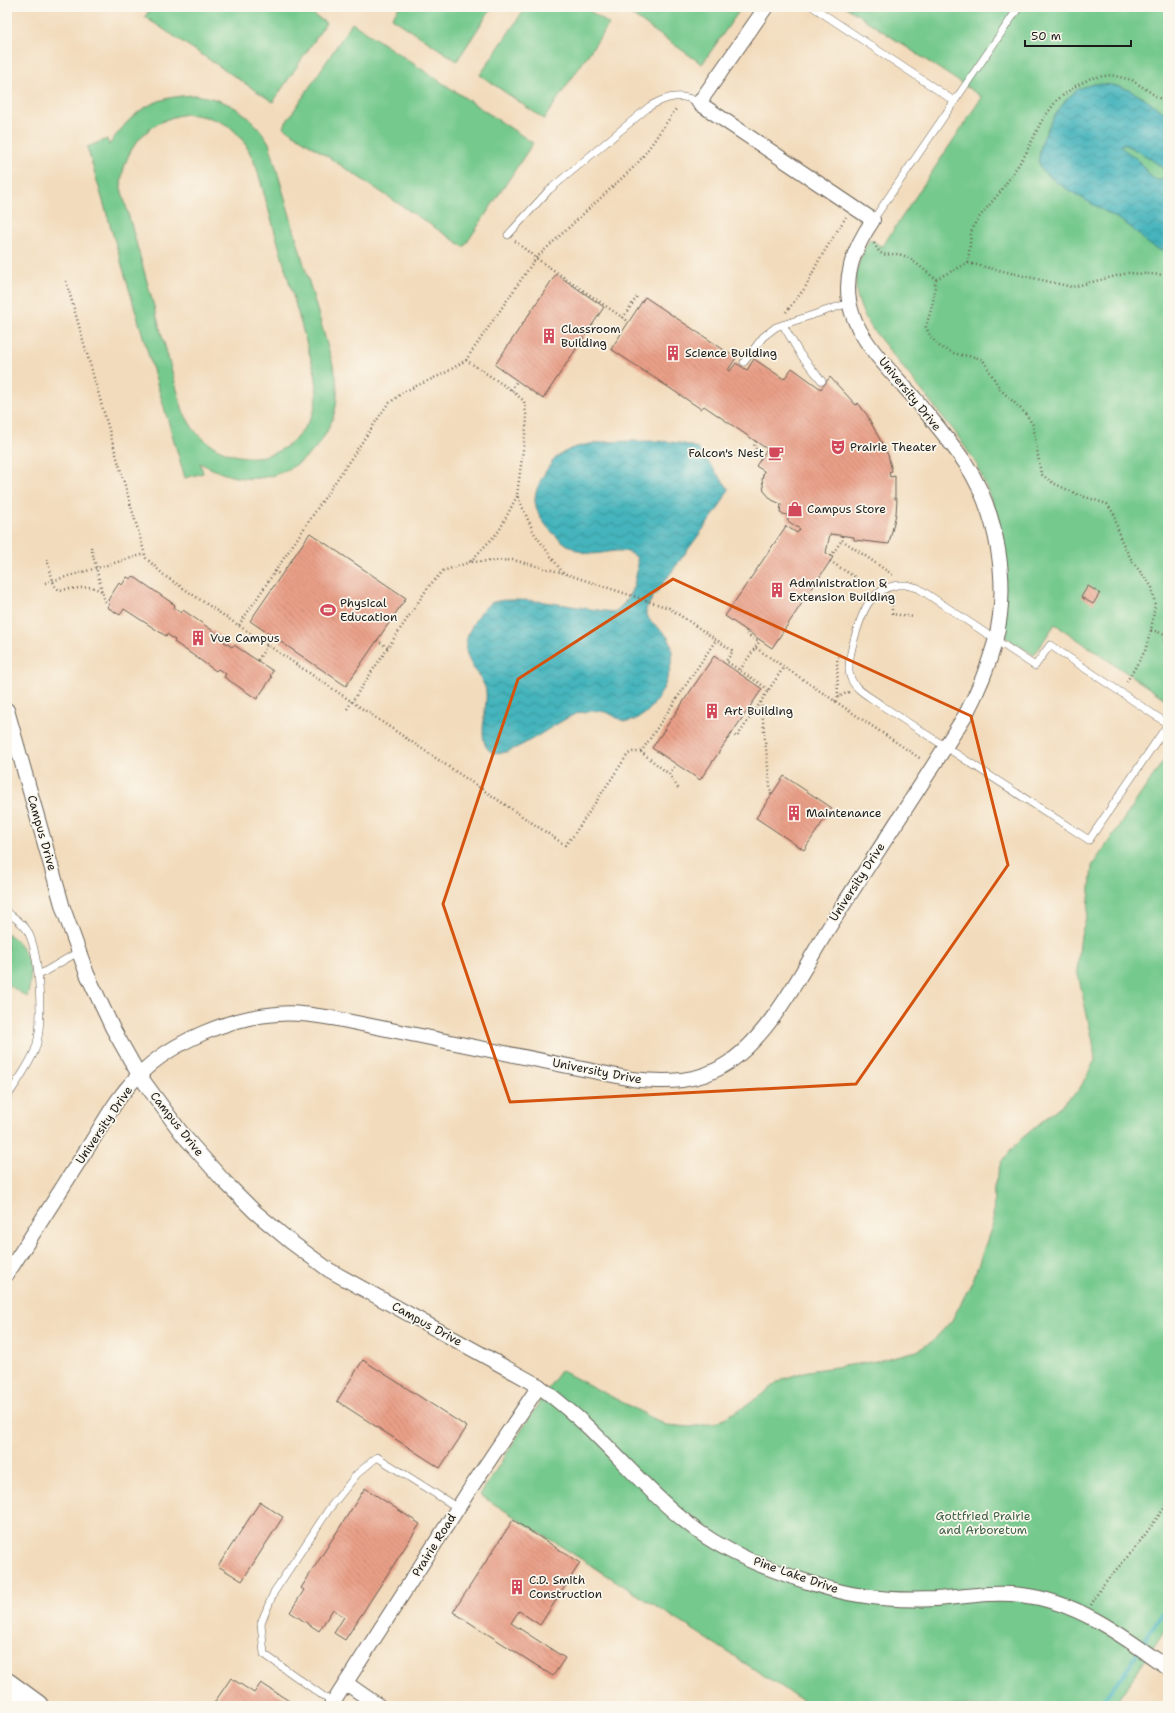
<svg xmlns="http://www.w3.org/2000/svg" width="1175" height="1713" font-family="'Shantell Sans',sans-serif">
  <defs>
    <pattern id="water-waves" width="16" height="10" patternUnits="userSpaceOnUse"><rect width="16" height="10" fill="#44b4bc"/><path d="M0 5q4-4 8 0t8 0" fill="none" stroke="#389298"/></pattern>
    <pattern id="building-back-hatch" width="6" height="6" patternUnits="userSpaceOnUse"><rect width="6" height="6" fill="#e99f87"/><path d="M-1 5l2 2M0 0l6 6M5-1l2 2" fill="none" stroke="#c78874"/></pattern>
  </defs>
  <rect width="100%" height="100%" fill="#fbf7ec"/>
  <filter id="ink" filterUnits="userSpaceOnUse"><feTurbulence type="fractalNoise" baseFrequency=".025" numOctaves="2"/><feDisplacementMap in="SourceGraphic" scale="8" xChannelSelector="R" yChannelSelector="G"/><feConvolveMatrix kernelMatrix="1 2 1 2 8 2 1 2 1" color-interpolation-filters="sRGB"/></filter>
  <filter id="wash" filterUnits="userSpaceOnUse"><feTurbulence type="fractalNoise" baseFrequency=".012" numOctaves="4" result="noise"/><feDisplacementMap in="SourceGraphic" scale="16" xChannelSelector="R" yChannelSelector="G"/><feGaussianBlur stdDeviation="0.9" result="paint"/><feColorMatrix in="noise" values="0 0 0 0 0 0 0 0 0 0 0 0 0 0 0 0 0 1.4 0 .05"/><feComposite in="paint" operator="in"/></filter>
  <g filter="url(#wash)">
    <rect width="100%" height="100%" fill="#f2dbbc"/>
    <g fill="#74c98d" stroke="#487254" fill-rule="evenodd">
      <polygon points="151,7 303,7 326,23 273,102 145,17"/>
      <polygon points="399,7 492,7 457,61 392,18"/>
      <polygon points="526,7 584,7 609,24 544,119 480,75"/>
      <polygon points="620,7 742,7 702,64"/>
      <path d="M846,7H1168V701L1055,624L1034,655L1002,635L1004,548L997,514L986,487L977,465L955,432L873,330C851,297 850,274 870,239L882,247L982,97Z"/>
      <polygon points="352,23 533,143 464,247 283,127"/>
      <path d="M194,95C228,99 251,113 269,143L335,372C337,383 338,395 336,406C328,449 287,482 244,478C228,477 214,470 200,463L203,473L185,478L87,147L107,139L109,145C133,111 151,97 194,95ZM186,114C229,118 242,131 257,169L315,373C317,385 318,398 314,410C312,417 307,424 302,431C276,466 230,464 200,436C192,429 188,420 183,411L121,188C122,149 148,120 186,114Z"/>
      <polygon points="1168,754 1168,1625 1115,1706 811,1706 692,1629 480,1495 560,1370 666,1425 690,1427 715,1423 746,1406 783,1379 808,1371 877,1361 917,1351 933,1341 952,1320 973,1280 993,1223 994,1187 1001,1162 1020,1140 1079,1090 1095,1060 1093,1042 1077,970 1081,935 1088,911 1092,866"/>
      <path d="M7,933C29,948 35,972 27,997L7,984Z"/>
    </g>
    <g fill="url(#water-waves)" stroke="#30686c" fill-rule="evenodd">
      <path d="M1094,84C1128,83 1141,97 1168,115V247L1163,250C1148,248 1141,235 1129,226C1113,214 1047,182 1040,167C1033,148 1058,106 1072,94C1079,88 1086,86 1094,84ZM1122,144C1134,148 1162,164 1167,174L1166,179C1151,184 1147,170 1140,162C1135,156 1128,153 1122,148L1121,147Z"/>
      <path d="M656,441C670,442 685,442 698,449L729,489L718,509L653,597L646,609V615C652,625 668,632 671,644C677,668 656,717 630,721C620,723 614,714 605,712C597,710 585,711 578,713C558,720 511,758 494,753C474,747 488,708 486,692C486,687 483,683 480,678C467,658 460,649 472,626C476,618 483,608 491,603C498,600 508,600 515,600C549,600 581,609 614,612C631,602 639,576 637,558C623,543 602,557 585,553C564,548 534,520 535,498C536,486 545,472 552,462C572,437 627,442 656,441Z"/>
    </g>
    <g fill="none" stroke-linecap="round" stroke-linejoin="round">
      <polyline stroke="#44b4bc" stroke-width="4" points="1098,1706 1129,1667 1168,1604"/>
    </g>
    <g id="blocks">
      <g fill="url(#building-back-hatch)">
        <polygon points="556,274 604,307 543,399 495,365"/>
        <polygon points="645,297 736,358 728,370 730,371 736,363 747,370 754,359 784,379 792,368 821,389 830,377 856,405 858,403 867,415 888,455 892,471 889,472 890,477 895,476 895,499 897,499 896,514 889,544 854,540 854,537 830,534 826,553 833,557 772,648 725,616 786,526 797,533 800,529 788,521 787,515 780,513 781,504 772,500 764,491 762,479 764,471 756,466 767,449 704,406 701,409 611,349"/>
        <polygon points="310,533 406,598 346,686 250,621"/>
        <polygon points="133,576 175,605 174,608 181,613 183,610 226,640 224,642 232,647 234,645 273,671 270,676 272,677 257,699 224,677 226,674 218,669 216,671 174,642 175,640 167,634 166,636 124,609 120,615 107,607 110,602 108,600 119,583 122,585 127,577 131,579"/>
        <polygon points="1088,586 1100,593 1093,604 1081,597"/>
        <polygon points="714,656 762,689 700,780 652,748"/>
        <polygon points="784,776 832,808 804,850 756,818"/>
        <polygon points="363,1360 467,1427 440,1468 337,1401"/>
        <polygon points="365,1488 420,1524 345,1640 334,1633 344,1617 333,1609 319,1631 290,1612 304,1590 301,1588"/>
        <polygon points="260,1502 283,1517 242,1581 218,1566"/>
        <polygon points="513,1520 580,1563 540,1625 519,1611 511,1623 565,1658 553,1676 453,1612"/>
        <polygon points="231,1678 254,1693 261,1683 297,1706 212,1706"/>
      </g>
    </g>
  </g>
  <g filter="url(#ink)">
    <use href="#blocks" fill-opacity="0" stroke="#675f54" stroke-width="1"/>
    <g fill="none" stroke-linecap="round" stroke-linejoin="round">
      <defs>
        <g id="lane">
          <polyline points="813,7 954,101"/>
          <polyline points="873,220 1019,7"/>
          <path d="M508,235L549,190L650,106C666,97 682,92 699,103"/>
          <polyline points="783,325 800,354 822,381"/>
          <polyline points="744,362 763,337 776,327 849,303"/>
          <path d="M897,585H906L918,588L1035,666L1050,645L1168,724L1089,840L881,705C871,697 854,690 850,676C845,662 861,611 871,600C878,591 887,587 897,585Z"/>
          <path d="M7,912C13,917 23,923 27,930C40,952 44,1026 35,1050C28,1067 17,1082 7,1097"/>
          <polyline points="39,975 78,952"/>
          <polyline points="333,1703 264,1654 261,1623 274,1592 329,1509 357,1474 377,1457 458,1508"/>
        </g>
        <g id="street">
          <path d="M7,710L63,908L87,974L112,1027L139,1075L183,1135L222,1179L255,1212L291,1242L329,1270L539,1386C557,1400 573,1413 589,1428C625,1463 658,1502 699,1532C733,1556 775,1572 814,1584C852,1597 894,1601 935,1599C963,1597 993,1591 1021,1595C1077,1601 1123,1636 1168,1668"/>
          <path d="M7,1274C34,1233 60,1191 87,1149C103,1124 117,1096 139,1075C171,1042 231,1017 277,1014C295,1012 314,1015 332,1018L632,1079C666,1083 699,1083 728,1063C774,1032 805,964 835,918C878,850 923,783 966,714C978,691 988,667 995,642C1010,584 998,514 966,464C951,442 933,421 916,400C894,374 863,346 852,313C841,279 854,248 873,220L699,103L766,7"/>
          <polyline points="346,1683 379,1706"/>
          <polyline points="331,1706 470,1489 539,1386"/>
        </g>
        <polyline id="primary" points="7,1684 37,1706"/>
      </defs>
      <use href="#lane" stroke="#675f54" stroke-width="8"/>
      <use href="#street" stroke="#675f54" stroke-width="16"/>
      <use href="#primary" stroke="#675f54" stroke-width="24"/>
      <g stroke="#675f54" stroke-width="2.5" stroke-dasharray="1 3" stroke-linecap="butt">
        <polyline points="515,241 536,258 629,322"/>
        <path d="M874,243C883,262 887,251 902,255C912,258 927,273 936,279L933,302L926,327L930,336L940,347L956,354L975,357L983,360L1000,389L1026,414L1033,425L1041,474L1053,483L1079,495L1107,504L1114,514L1120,538L1132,561L1152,587L1155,605L1151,630L1145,651L1126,683"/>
        <polyline points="968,263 971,233 976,221 1001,191 1025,155 1041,122 1057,100 1074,87 1091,78 1111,75 1132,80 1168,104"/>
        <polyline points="936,279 968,263 1072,287 1128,273 1168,275"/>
        <polyline points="66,281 146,558 165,576 565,845 573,836 628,754 633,752 641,752 669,774 678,788"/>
        <polyline points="786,312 805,288 819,260 846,217"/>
        <polyline points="623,318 638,295"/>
        <polyline points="466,360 511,390 524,401 527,420 517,495 534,533 563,573 669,608 733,651 726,661 769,690"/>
        <polyline points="511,390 517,381"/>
        <polyline points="756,441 754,446 758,452"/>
        <polyline points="517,496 499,531 470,562 513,560 563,573"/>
        <polyline points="842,536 842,540 893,575"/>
        <polyline points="91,547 104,599 107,604"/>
        <polyline points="831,556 842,540"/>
        <polyline points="47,559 54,585 59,590 91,587 102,591"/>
        <polyline points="830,561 870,587"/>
        <polyline points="274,571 281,575"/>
        <polyline points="45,583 145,554"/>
        <polyline points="892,597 892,614 914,617"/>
        <polyline points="239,625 387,405 403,392 445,373 466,360 536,258 636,165 644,155 676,109 678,109"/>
        <polyline points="1151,630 1168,635"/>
        <polyline points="377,640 388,648"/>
        <polyline points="756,648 921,759"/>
        <polyline points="258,660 267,645"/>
        <polyline points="740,670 759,642 745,633 746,631"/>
        <polyline points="838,697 837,662 839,653"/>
        <polyline points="835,701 838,697 849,692"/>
        <polyline points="761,702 771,795"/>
        <polyline points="347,709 429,586 443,571 470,562"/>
        <polyline points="731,734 737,737 784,667"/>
        <polyline points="641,752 716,640"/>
        <polyline points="669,774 676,764"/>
        <polyline points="1091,1605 1102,1586 1136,1547 1168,1503"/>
      </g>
      <use href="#lane" stroke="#fff" stroke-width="7"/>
      <use href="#street" stroke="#fff" stroke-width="14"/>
      <use href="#primary" stroke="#fff" stroke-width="22"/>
    </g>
  </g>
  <path fill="none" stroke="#d4530e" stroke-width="3" stroke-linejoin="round" d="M673,579L971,716L1008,865L856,1084L510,1102L443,904L518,679Z"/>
  <defs>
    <symbol id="building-bare" viewBox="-9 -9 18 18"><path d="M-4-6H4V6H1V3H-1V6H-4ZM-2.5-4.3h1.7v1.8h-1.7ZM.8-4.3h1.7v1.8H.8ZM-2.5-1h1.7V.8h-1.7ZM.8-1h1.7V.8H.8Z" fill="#d1495b" stroke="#fbf7ec" stroke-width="2.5" paint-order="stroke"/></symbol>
    <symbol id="theatre-bare" viewBox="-9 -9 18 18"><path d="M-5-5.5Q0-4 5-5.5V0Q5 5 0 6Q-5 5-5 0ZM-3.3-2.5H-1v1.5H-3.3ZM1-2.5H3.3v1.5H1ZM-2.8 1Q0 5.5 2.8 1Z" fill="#d1495b" stroke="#fbf7ec" stroke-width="2.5" paint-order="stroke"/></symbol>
    <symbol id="cafe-bare" viewBox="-9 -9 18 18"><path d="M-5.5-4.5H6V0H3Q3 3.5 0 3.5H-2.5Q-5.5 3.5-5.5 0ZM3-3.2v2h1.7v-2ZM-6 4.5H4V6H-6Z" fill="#d1495b" stroke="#fbf7ec" stroke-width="2.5" paint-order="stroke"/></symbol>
    <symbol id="shop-bare" viewBox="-9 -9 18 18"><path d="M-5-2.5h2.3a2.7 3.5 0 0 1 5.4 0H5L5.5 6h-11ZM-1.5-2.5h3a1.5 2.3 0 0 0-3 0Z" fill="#d1495b" stroke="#fbf7ec" stroke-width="2.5" paint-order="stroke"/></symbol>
    <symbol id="stadium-bare" viewBox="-9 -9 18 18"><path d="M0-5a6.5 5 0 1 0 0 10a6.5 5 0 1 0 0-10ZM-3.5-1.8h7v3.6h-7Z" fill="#d1495b" stroke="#fbf7ec" stroke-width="2.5" paint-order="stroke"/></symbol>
  </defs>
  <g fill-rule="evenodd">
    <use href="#building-bare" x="538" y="325" width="22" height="22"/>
    <use href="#building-bare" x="662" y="342" width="22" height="22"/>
    <use href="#theatre-bare" x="827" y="436" width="22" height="22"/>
    <use href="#cafe-bare" x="765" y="442" width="22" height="22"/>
    <use href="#shop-bare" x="784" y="498" width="22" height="22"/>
    <use href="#building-bare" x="766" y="579" width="22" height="22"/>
    <use href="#stadium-bare" x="317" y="599" width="22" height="22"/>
    <use href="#building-bare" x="187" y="627" width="22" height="22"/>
    <use href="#building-bare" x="701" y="700" width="22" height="22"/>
    <use href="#building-bare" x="783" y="802" width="22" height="22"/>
    <use href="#building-bare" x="506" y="1576" width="22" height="22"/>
  </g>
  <g text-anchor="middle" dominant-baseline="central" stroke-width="3.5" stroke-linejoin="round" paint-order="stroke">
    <g font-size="12" fill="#1c1c1c" stroke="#fbf7ec" text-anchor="start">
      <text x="561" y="329">Classroom<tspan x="561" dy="14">Building</tspan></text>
      <text x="685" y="353">Science Building</text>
      <text x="850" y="447">Prairie Theater</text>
      <text x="764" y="453" text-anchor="end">Falcon's Nest</text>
      <text x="807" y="509">Campus Store</text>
      <text x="789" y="583">Administration &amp;<tspan x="789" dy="14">Extension Building</tspan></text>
      <text x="340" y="603">Physical<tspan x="340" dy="14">Education</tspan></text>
      <text x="210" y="638">Vue Campus</text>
      <text x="724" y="711">Art Building</text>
      <text x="806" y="813">Maintenance</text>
      <text x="529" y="1580">C.D. Smith<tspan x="529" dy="14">Construction</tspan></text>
    </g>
    <g font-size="12" fill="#1c1c1c" stroke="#fbf7ec">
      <text transform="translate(910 394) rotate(51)">University Drive</text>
      <text transform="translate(42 833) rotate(74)">Campus Drive</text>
      <text transform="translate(857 882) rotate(-57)">University Drive</text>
      <text transform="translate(597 1071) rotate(11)">University Drive</text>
      <text transform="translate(177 1124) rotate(52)">Campus Drive</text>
      <text transform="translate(104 1125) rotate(-56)">University Drive</text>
      <text transform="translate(427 1324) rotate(29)">Campus Drive</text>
      <text transform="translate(434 1545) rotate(-58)">Prairie Road</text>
      <text transform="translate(796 1575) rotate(19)">Pine Lake Drive</text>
    </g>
    <g font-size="12" fill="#3f6149" stroke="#fbf7ec">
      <text x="983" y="1516">Gottfried Prairie<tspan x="983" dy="14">and Arboretum</tspan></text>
    </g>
  </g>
  <rect width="1175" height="1713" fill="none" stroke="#fbf7ec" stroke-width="24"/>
  <path d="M1025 40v6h106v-6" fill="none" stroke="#1c1c1c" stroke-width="2"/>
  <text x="1031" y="40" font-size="12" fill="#1c1c1c" stroke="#fbf7ec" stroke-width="3" paint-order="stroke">50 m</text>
</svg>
